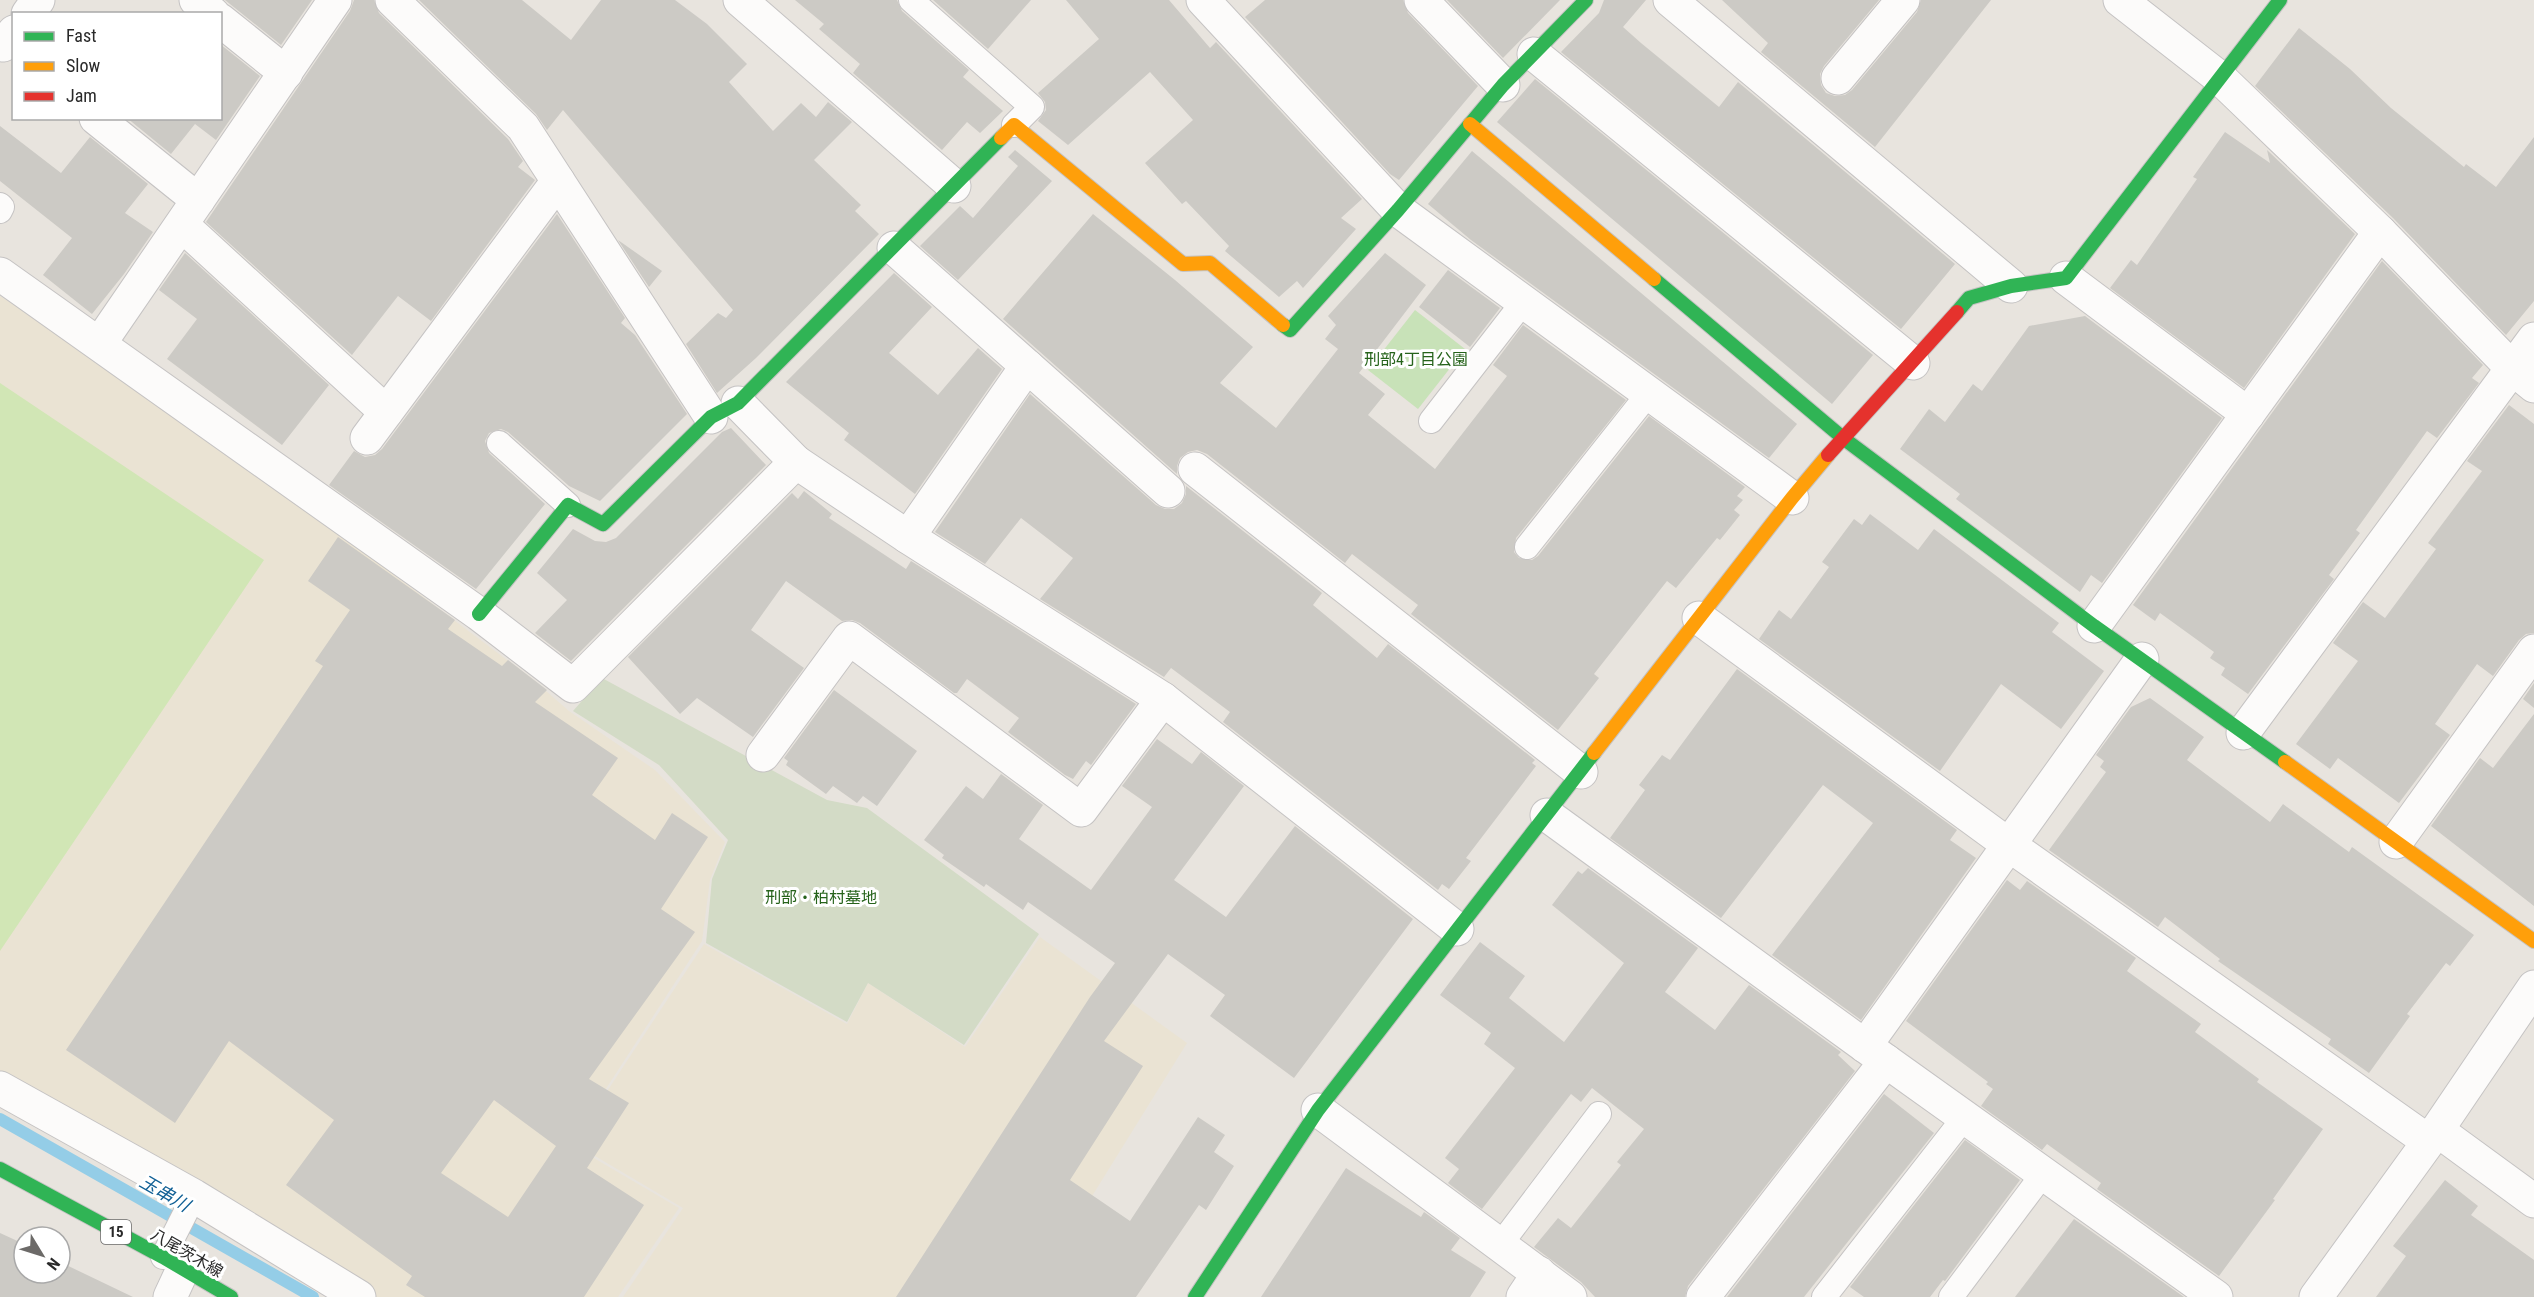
<svg xmlns="http://www.w3.org/2000/svg" width="2534" height="1297" font-family="'Roboto Condensed','Noto Sans JP',sans-serif">
  <rect width="100%" height="100%" fill="#e8e4de"/>
  <g fill="#eae3d3">
    <polygon points="0,296 151,392 531,678 569,711 655,770 725,842 710,880 702,941 570,1144 679,1208 618,1297 371,1297 0,1079"/>
    <polygon points="1040,937 1187,1043 1058,1251 1021,1297 623,1297 683,1208 573,1143 704,944 847,1024 868,983 965,1047"/>
  </g>
  <polygon fill="#c8e2b8" points="1415,310 1465,349 1418,409 1368,370"/>
  <polygon fill="#d3dbc6" points="602,678 827,800 867,808 1039,934 964,1045 868,983 847,1022 706,943 712,879 728,840 659,765 573,711"/>
  <polygon fill="#d1e6b5" points="0,383 264,560 0,951"/>
  <g fill="none" stroke-linecap="round" stroke-linejoin="round">
    <polyline stroke="#94cde7" stroke-width="12" points="0,1119 313,1297"/>
  </g>
  <g fill="#cccac5" fill-rule="evenodd">
    <polygon points="225,0 312,0 281,45"/>
    <polygon points="354,0 374,0 379,13 508,139 523,161 518,167 535,180 431,321 398,296 352,355 206,222 350,11"/>
    <polygon points="419,0 522,0 571,40 601,0 675,0 707,24 747,64 729,82 773,131 801,103 816,117 828,102 852,122 814,160 861,205 855,211 879,234 756,358 717,393 686,344 718,313 726,318 733,310 563,110 547,130 536,114"/>
    <polygon points="795,0 897,0 902,11 969,70 963,77 1003,111 980,133 967,122 942,150 853,73 860,64 819,29 824,24"/>
    <polygon points="933,0 1031,0 988,49"/>
    <polygon points="1066,0 1169,0 1210,48 1216,42 1362,199 1341,218 1356,229 1303,288 1297,281 1279,297 1225,251 1229,246 1186,201 1182,204 1145,163 1193,120 1150,72 1068,145 1038,121 1046,110 1045,102 1038,93 1099,39"/>
    <polygon points="1265,0 1403,0 1408,13 1478,86 1399,180 1390,174 1245,17"/>
    <polygon points="1447,0 1560,0 1503,58"/>
    <polygon points="1604,0 1646,0 1623,27 1641,43 1719,107 1738,82 1955,264 1901,329 1561,52 1599,13"/>
    <polygon points="1722,0 1879,0 1824,66 1820,74 1821,85 1826,93 1835,96 1845,95 1852,90 1917,12 1921,0 1991,0 1875,147 1761,52 1768,43"/>
    <polygon points="2299,28 2350,69 2391,108 2464,167 2466,164 2496,187 2534,137 2534,301 2506,335 2393,218 2255,86"/>
    <polygon points="220,44 260,76 216,140 195,124 171,154 127,118 220,118"/>
    <polygon points="1535,79 1873,355 1832,404 1497,122"/>
    <polygon points="0,126 61,173 90,137 148,184 125,213 153,232 124,274 92,314 43,275 72,238 0,181"/>
    <polygon points="2225,132 2270,163 2267,150 2355,234 2244,388 2110,288 2131,260 2137,265 2197,179 2193,177"/>
    <polygon points="1015,150 1052,181 958,280 920,246 960,206 973,218 1018,166 1008,157"/>
    <polygon points="1472,151 1797,424 1769,458 1471,240 1428,204"/>
    <polygon points="557,214 625,318 621,323 635,335 687,414 600,501 569,486 508,432 501,429 489,433 485,441 489,453 545,504 476,589 329,485 354,451 365,457 375,455 382,449"/>
    <polygon points="1093,214 1175,280 1253,347 1220,383 1276,428 1338,349 1325,339 1336,325 1328,316 1385,253 1426,285 1359,373 1385,394 1368,415 1435,469 1507,376 1493,365 1523,325 1626,400 1516,538 1514,552 1519,558 1532,560 1538,556 1649,416 1745,487 1737,496 1743,500 1734,510 1740,515 1720,540 1717,538 1676,588 1667,581 1594,674 1599,678 1558,730 1411,614 1418,605 1352,554 1345,563 1207,454 1197,450 1188,452 1180,458 1177,466 1177,474 1003,319"/>
    <polygon points="618,240 662,271 649,287"/>
    <polygon points="185,253 329,385 282,445 167,359 197,319 159,290"/>
    <polygon points="2382,261 2483,365 2472,378 2479,383 2437,438 2427,431 2356,530 2360,533 2329,575 2334,579 2248,694 2221,675 2225,668 2210,658 2214,652 2160,613 2155,621 2133,605"/>
    <polygon points="1448,270 1500,308 1470,347 1419,307"/>
    <polygon points="894,273 932,307 889,353 938,395 978,348 1002,369 915,494 844,440 849,433 786,382"/>
    <polygon points="2085,316 2222,418 2102,583 2091,575 2080,592 1956,499 1960,494 1900,449 1929,409 1945,422 1973,384 1982,391 2029,326"/>
    <polygon points="1030,394 1156,505 1165,509 1174,509 1182,503 1186,494 1186,486 1322,593 1313,605 1377,658 1388,644 1535,760 1532,763 1536,766 1466,858 1471,861 1449,889 1442,884 1438,890 1223,722 1230,712 1171,668 1164,677 1040,599 1073,558 1021,518 985,564 935,532"/>
    <polygon points="2509,405 2534,424 2534,633 2526,634 2519,640 2493,676 2477,664 2435,724 2450,735 2399,803 2338,758 2330,769 2296,744 2358,661 2333,643 2363,602 2385,618 2436,549 2428,543 2482,471 2467,461"/>
    <polygon points="731,428 766,465 571,661 535,633 567,600 537,573 573,529 595,541 606,542 616,538 722,432"/>
    <polygon points="804,491 832,514 829,518 906,569 911,561 1136,704 1091,765 1086,761 1073,779 1065,775 1008,732 1019,718 967,679 957,693 954,693 860,623 852,620 842,621 786,581 751,630 804,668 753,737 697,698 680,714 628,657 792,493 798,499"/>
    <polygon points="1870,514 1918,550 1934,529 2059,623 2052,632 2104,671 2061,729 2001,684 1940,771 1759,639 1779,610 1791,619 1829,567 1822,562 1854,519 1862,525"/>
    <path d="M338,537L455,620L448,629L502,666L508,660L547,690L535,702L618,758L592,795L655,840L672,813L708,837L661,909L695,932L589,1079L629,1103L587,1168L644,1205L584,1297H425L406,1285L412,1276L286,1185L334,1120L229,1041L175,1123L66,1050L323,666L315,661L350,610L308,581ZM494,1100L556,1146L508,1217L441,1173Z"/>
    <polygon points="1737,669 1957,830 1950,840 1976,858 1861,1020 1772,955 1873,823 1823,785 1721,918 1610,838 1645,790 1639,785 1662,755 1670,760"/>
    <polygon points="2534,683 2534,708 2523,699"/>
    <polygon points="834,690 917,751 877,806 863,796 857,803 833,786 826,794 786,765 788,761 784,758"/>
    <polygon points="2150,698 2204,737 2187,760 2270,822 2283,804 2349,852 2352,847 2474,935 2450,966 2446,963 2407,1014 2410,1016 2369,1073 2328,1044 2331,1039 2218,961 2220,959 2165,917 2158,927 2049,850 2106,772 2100,767 2104,761 2096,755 2131,707"/>
    <polygon points="2534,714 2534,906 2431,826 2480,758 2493,768"/>
    <polygon points="1157,739 1192,764 1201,752 1244,786 1174,880 1226,917 1295,826 1413,919 1294,1078 1210,1016 1225,995 1168,954 1104,1041 1143,1066 1070,1180 1130,1221 1198,1117 1225,1135 1214,1152 1234,1166 1206,1210 1199,1205 1136,1297 896,1297 1090,997 1115,963 1028,902 1023,910 986,884 984,887 942,858 944,855 924,840 966,786 983,799 1001,774 1043,805 1019,839 1091,890 1152,807 1122,786"/>
    <polygon points="1588,868 1698,948 1665,992 1715,1030 1749,985 1841,1052 1838,1055 1855,1071 1688,1286 1685,1297 1595,1297 1581,1282 1534,1247 1558,1218 1571,1228 1621,1165 1617,1162 1644,1129 1592,1088 1581,1102 1571,1094 1482,1209 1448,1183 1459,1169 1445,1158 1515,1068 1484,1044 1491,1033 1440,995 1480,942 1525,976 1509,998 1564,1042 1624,963 1552,905 1578,871 1582,874"/>
    <polygon points="2007,880 2020,890 2027,881 2136,958 2127,971 2201,1024 2195,1032 2259,1079 2257,1082 2323,1129 2273,1199 2275,1200 2219,1276 2097,1189 2101,1183 2047,1144 2042,1150 1981,1106 1993,1089 1986,1084 1988,1082 1906,1021"/>
    <polygon points="1884,1094 1934,1133 1804,1297 1727,1297"/>
    <polygon points="1965,1140 2020,1180 1945,1281 1943,1280 1930,1297 1864,1297 1850,1287"/>
    <polygon points="1346,1168 1421,1217 1424,1212 1460,1238 1451,1250 1486,1272 1470,1297 1261,1297"/>
    <polygon points="2445,1180 2478,1206 2471,1215 2534,1260 2534,1297 2376,1297 2406,1256 2393,1246"/>
    <polygon points="2074,1219 2184,1297 2015,1297"/>
    <polygon points="0,1233 24,1244 24,1273 60,1273 60,1262 133,1297 0,1297"/>
  </g>
  <g fill="none" stroke-linecap="round" stroke-linejoin="round">
    <defs>
      <g id="lane">
        <polyline points="911,0 1032,107 1014,125"/>
        <polyline points="0,205 2,207 0,211"/>
        <polyline points="1431,421 1524,301"/>
        <polyline points="499,443 568,505"/>
        <polyline points="1527,547 1649,393"/>
        <polyline points="1500,1245 1599,1114"/>
        <polyline points="163,1257 194,1196"/>
        <polyline points="1824,1297 1964,1118"/>
        <polyline points="1951,1297 2043,1174"/>
      </g>
      <g id="street">
        <polyline points="196,0 213,14"/>
        <polyline points="392,0 523,127 711,417"/>
        <polyline points="740,0 954,186"/>
        <polyline points="1203,0 1398,210 1792,498"/>
        <polyline points="1421,0 1503,85"/>
        <polyline points="1670,0 2011,286"/>
        <polyline points="2120,0 2220,78 2380,232 2512,368 2534,386"/>
        <polyline points="28,14 38,0"/>
        <polyline points="220,20 286,73"/>
        <polyline points="3,45 14,32"/>
        <polyline points="1534,54 1913,363"/>
        <polyline points="1838,78 1903,0"/>
        <polyline points="96,118 198,200"/>
        <polyline points="182,225 386,412"/>
        <polyline points="894,248 1168,491"/>
        <polyline points="0,274 479,614 573,686 796,462"/>
        <polyline points="2066,278 2248,414"/>
        <polyline points="100,343 335,0"/>
        <polyline points="738,403 796,462 908,537 1163,699 1457,929"/>
        <polyline points="367,438 558,181"/>
        <polyline points="1195,469 1581,772"/>
        <polyline points="908,537 1027,366"/>
        <polyline points="1699,618 2009,845 2428,1141"/>
        <polyline points="2094,626 2380,232"/>
        <polyline points="2243,733 2534,339"/>
        <polyline points="763,755 849,638 1081,810 1163,699"/>
        <polyline points="1547,815 1865,1046 2216,1297"/>
        <polyline points="2396,842 2534,651"/>
        <polyline points="1865,1046 2142,659"/>
        <polyline points="0,1088 194,1196 359,1297"/>
        <polyline points="1318,1110 1570,1297"/>
        <polyline points="2437,1130 2534,1201"/>
        <polyline points="170,1297 183,1269"/>
        <polyline points="1523,1297 1539,1273"/>
        <polyline points="1703,1297 1886,1061"/>
        <polyline points="2316,1297 2437,1130 2534,987"/>
      </g>
      <g id="fast">
        <polyline points="1654,279 1843,438 2094,626 2285,762"/>
        <polyline points="1957,312 1969,298 2011,286 2066,278 2280,0"/>
        <polyline points="1283,325 1290,330 1398,210 1503,85 1586,0"/>
        <polyline points="479,614 568,505 603,524 711,417 738,403 1001,138"/>
        <polyline points="0,1169 163,1257 231,1297"/>
        <polyline points="1195,1297 1318,1110 1594,753"/>
      </g>
      <g id="slow">
        <polyline points="1470,124 1654,279"/>
        <polyline points="1001,138 1014,125 1183,264 1210,263 1283,325"/>
        <polyline points="1594,753 1792,498 1828,455"/>
        <polyline points="2285,762 2534,941"/>
      </g>
      <polyline id="jam" points="1828,455 1957,312"/>
    </defs>
    <use href="#lane" stroke="#c5c3c3" stroke-width="26"/>
    <use href="#street" stroke="#c5c3c3" stroke-width="35"/>
    <use href="#fast" stroke="#c5c3c3" stroke-width="16"/>
    <use href="#slow" stroke="#c5c3c3" stroke-width="16"/>
    <use href="#jam" stroke="#c5c3c3" stroke-width="16"/>
    <use href="#lane" stroke="#fcfbfa" stroke-width="24"/>
    <use href="#street" stroke="#fcfbfa" stroke-width="33"/>
    <use href="#fast" stroke="#30b455" stroke-width="14"/>
    <use href="#slow" stroke="#ff9f0a" stroke-width="14"/>
    <use href="#jam" stroke="#e5322d" stroke-width="14"/>
  </g>
  <g text-anchor="middle" dominant-baseline="central" stroke-width="6" stroke-linejoin="round" paint-order="stroke">
    <rect fill="#fff" stroke="#696969" stroke-width="1.5" x="101" y="1220" width="30" height="24" rx="4.5"/>
    <g font-size="15" font-weight="bold" fill="#292929">
      <text x="116" y="1232">15</text>
    </g>
    <g font-size="16" fill="#26631b" stroke="#fff">
      <text x="1416" y="359">刑部4丁目公園</text>
      <text x="821" y="897">刑部・柏村墓地</text>
    </g>
    <g font-size="16" fill="#292929" stroke="#fff">
      <text transform="translate(187 1253) rotate(30)">八尾茨木線</text>
    </g>
    <g font-size="18" font-style="italic" fill="#116095" stroke="#fff">
      <text transform="translate(165 1193) rotate(30)">玉串川</text>
    </g>
  </g>
  <rect x="12" y="12" width="210" height="108" fill="#ffffff" stroke="#a9a9a9" stroke-width="1.5"/>
  <rect x="24" y="32" width="30" height="9" fill="#30b455" stroke="#a9a9a9" stroke-width="1.5"/>
  <text x="66" y="42" font-size="18" fill="#292929">Fast</text>
  <rect x="24" y="62" width="30" height="9" fill="#ff9f0a" stroke="#a9a9a9" stroke-width="1.5"/>
  <text x="66" y="72" font-size="18" fill="#292929">Slow</text>
  <rect x="24" y="92" width="30" height="9" fill="#e5322d" stroke="#a9a9a9" stroke-width="1.5"/>
  <text x="66" y="102" font-size="18" fill="#292929">Jam</text>
  <g transform="translate(42 1255) rotate(128)"><circle r="28" fill="#ffffff" stroke="#a9a9a9" stroke-width="1.5"/>
  <path d="M0-4.5L10 22L0 15L-10 22Z" fill="#6c6a68"/>
  <text y="-9" font-size="16" font-weight="bold" text-anchor="middle" fill="#292929">N</text>
  </g>
</svg>
